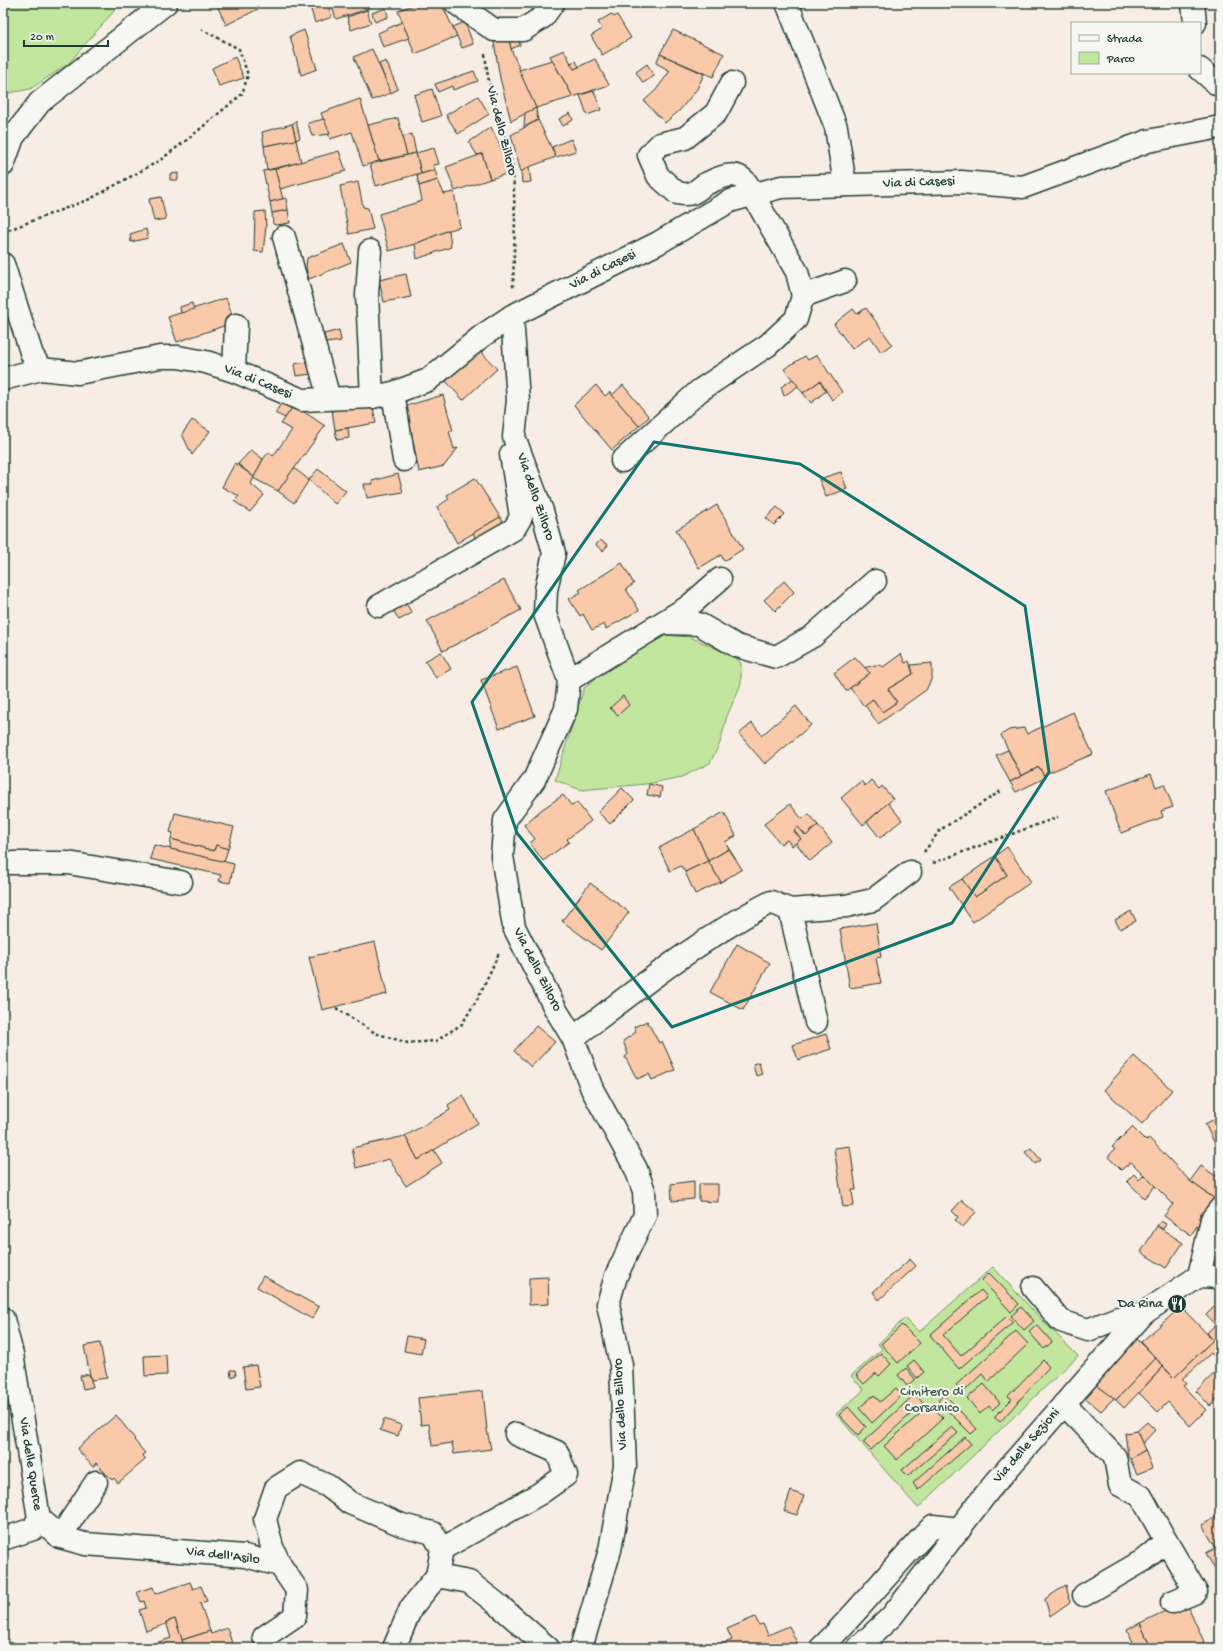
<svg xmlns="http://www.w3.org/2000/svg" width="1223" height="1651" font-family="'Gochi Hand',sans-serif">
  <rect width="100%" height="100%" fill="#f7ede4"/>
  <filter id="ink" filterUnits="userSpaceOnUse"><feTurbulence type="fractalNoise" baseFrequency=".025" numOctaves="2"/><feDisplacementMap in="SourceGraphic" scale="8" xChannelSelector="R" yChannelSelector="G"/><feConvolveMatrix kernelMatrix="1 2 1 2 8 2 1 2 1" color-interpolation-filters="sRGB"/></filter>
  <g filter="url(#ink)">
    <g fill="#c3e69f" stroke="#71926a">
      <polygon points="3,3 121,3 68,64 30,89 4,94 3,97"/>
      <polygon points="663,635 690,637 733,656 741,663 741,684 727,716 720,743 710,763 682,777 646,784 581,790 555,780 584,688 602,674"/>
      <polygon points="993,1267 1041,1319 1078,1356 918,1508 836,1414 864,1390 851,1376 882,1349 878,1344 905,1318 919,1332"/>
    </g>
    <g fill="#fac9aa" stroke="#1f3d34">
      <polygon points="216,3 270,3 226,25"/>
      <polygon points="309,3 327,3 332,17 315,23"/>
      <polygon points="331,3 366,3 368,9 336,19"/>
      <polygon points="417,3 436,3 444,9 457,36 415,54 398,11"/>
      <polygon points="386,8 388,17 375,22 372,13"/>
      <polygon points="367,10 371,23 351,30 347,17"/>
      <polygon points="611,14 614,17 617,15 631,38 602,55 591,36 602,29 598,22"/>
      <polygon points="402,22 409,38 383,47 378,33"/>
      <polygon points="465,22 473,44 462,48 453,27"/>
      <polygon points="304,30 317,69 301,75 290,36"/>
      <polygon points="673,30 724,54 713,77 660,54"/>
      <polygon points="518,36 520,45 511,49 509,40"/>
      <polygon points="509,40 511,49 536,108 511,121 500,78 494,42"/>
      <polygon points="372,49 391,93 372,100 354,57"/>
      <polygon points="564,50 574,69 595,59 609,85 573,97 550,56"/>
      <polygon points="660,54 704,74 697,89 680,110 665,123 644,101 656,90 670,71 656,63"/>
      <polygon points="235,57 244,78 219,86 212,68"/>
      <polygon points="552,60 573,97 536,108 519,70"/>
      <polygon points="386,61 398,89 391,93 379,64"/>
      <polygon points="576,61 579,67 574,69 570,63"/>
      <polygon points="647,64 654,76 643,83 636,72"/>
      <polygon points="474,71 478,81 453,90 452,86 438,92 435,84"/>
      <polygon points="432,89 441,116 422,122 414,95"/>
      <polygon points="594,91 601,110 587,115 580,95"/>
      <polygon points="478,96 489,114 458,134 446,115"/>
      <polygon points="360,99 379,161 363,166 352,132 330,139 321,113"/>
      <polygon points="536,108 538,120 524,127 525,113"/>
      <polygon points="570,113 573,120 563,126 559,119"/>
      <polygon points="398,118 407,155 379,161 368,125"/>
      <polygon points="324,119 330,134 312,136 308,123"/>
      <polygon points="538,120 556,157 529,167 521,172 511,135"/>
      <polygon points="296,121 300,138 296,140 292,124"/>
      <polygon points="292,124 296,140 264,146 262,132"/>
      <polygon points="491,127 501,148 509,173 490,179 482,154 477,155 469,142"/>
      <polygon points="412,134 416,153 407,155 402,137"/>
      <polygon points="571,139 576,151 556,157 552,147"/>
      <polygon points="296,140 301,162 267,170 264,146"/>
      <polygon points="434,148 439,164 433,165 435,170 417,175 421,173 416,153"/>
      <polygon points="339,151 346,171 280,189 275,169"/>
      <polygon points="416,153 421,173 376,186 370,164"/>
      <polygon points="482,154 490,179 455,191 446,167"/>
      <polygon points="529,167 531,182 522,183 521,172"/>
      <polygon points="275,169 283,199 270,202 263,171"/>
      <polygon points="435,170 438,180 419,186 417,175"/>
      <polygon points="178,173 178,180 170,180 170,174"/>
      <polygon points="438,180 444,194 454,192 460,227 449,230 415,244 389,251 379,214 422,201 419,186"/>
      <polygon points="358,182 363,207 368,208 373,229 349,234 340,186"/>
      <polygon points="161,197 166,219 154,221 149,199"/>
      <polygon points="286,198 288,210 272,213 270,202"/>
      <polygon points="288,210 290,223 276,225 273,224 272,213"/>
      <polygon points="265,211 266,227 263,252 254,251 255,212"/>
      <polygon points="146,229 148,238 131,242 130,234"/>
      <polygon points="449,230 451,247 417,259 415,244"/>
      <polygon points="344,244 351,262 309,279 306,268 307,258"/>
      <polygon points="406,274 411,297 384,302 379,280"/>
      <polygon points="226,298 235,322 177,342 168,317"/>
      <polygon points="192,303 194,309 181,313 180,307"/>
      <polygon points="866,308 892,344 881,352 870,336 852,349 834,324 853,309 857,314"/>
      <polygon points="339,330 341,341 326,343 324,334"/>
      <polygon points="479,350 497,369 463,400 445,380"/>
      <polygon points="817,355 842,392 832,400 820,381 803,393 784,369 805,356 808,360"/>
      <polygon points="309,362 311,374 296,376 294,364"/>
      <polygon points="793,379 798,386 784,396 781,387"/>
      <polygon points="820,381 826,391 811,403 803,393"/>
      <polygon points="596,385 605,396 610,392 639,426 612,450 574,405"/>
      <polygon points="623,385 649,417 639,426 612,395"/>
      <polygon points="443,395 453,431 449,431 454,449 458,448 444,466 419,472 406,406"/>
      <polygon points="284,399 294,405 285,418 275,413"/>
      <polygon points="372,403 376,423 335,430 332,410"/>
      <polygon points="294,405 325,426 278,491 253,478 263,459 269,452 273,456 292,430 281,424"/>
      <polygon points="192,420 210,431 192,455 182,434"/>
      <polygon points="348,428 349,438 337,440 335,430"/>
      <polygon points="251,450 263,459 254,477 238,464"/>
      <polygon points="235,463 254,477 251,484 264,495 250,512 234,501 239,496 222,487"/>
      <polygon points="294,468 309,480 294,503 278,491"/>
      <polygon points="318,469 346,491 335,504 309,480"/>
      <polygon points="841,472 847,489 826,497 819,479"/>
      <polygon points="398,474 403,492 367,498 364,484 373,484 372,481"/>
      <polygon points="475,478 500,517 457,543 437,507 449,499 447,495"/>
      <polygon points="717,505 743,549 724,561 721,555 699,568 676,530"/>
      <polygon points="777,507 785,514 774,525 766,518"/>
      <polygon points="500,517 504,524 477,541 473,533"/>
      <polygon points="600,540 608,545 603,551 596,545"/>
      <polygon points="622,563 634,584 626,589 639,610 606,629 604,624 592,630 583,614 580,616 569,599 581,592 579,590"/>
      <polygon points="504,580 521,610 443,651 427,621"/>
      <polygon points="784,581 794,592 775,611 764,600"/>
      <polygon points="405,602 412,613 399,620 393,610"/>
      <polygon points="441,652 451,669 436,678 425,661"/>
      <polygon points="901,654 905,663 909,661 913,674 888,689 897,702 882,712 873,699 864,706 850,688 870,673 864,668 875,665 880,665 883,667"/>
      <polygon points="855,657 870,673 846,691 834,673"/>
      <polygon points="932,663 932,678 926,690 878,724 865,705 873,699 882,712 897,702 888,689 913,674 911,665"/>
      <polygon points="517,667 535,716 499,729 481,680"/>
      <polygon points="623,696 629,705 618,715 610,708"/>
      <polygon points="796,706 811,725 765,764 739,734 752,723 762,735"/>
      <polygon points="1073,712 1093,754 1043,775 1039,767 1021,776 1001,735 1009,730 1024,728 1027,734"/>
      <polygon points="1008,750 1021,776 1010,782 996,755"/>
      <polygon points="1039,767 1045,778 1016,792 1010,782"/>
      <polygon points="1151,774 1156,787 1164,784 1173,807 1161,811 1163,817 1121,833 1106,791"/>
      <polygon points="871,780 879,789 882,786 893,799 863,825 841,798 861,781 865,786"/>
      <polygon points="649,784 662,787 660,797 647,795"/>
      <polygon points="622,788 634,800 610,824 598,812"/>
      <polygon points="563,795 572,806 577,802 591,821 567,839 569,842 543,861 530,843 535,839 524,825 541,810"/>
      <polygon points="888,803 902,820 880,838 867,822"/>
      <polygon points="790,804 802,819 809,814 818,825 806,836 798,827 794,831 801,839 792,846 787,840 781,844 764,824"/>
      <polygon points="724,812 736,836 725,842 729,849 708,861 694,829"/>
      <polygon points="175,813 234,827 228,849 216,845 214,851 171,839 173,833 170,832"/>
      <polygon points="818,825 832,843 810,861 796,843 801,839 794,831 798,827 806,836"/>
      <polygon points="694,829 708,861 685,872 681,866 670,871 659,848"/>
      <polygon points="171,839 214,851 216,845 228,849 224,862 170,849"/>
      <polygon points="154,845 234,864 230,883 219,881 221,875 150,859"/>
      <polygon points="1007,847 1031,882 973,922 949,887 962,879 975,897 1007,875 995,856"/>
      <polygon points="729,849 742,869 721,882 708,861"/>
      <polygon points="995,856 1007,875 975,897 962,879"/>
      <polygon points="708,861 721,882 695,894 685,872"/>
      <polygon points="590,883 629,912 601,950 562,921"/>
      <polygon points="1131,911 1136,921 1120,929 1115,920"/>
      <polygon points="876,923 881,957 876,958 881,983 850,988 840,929"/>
      <polygon points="375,942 387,994 322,1010 309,957"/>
      <polygon points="737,944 770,963 743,1010 710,992"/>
      <polygon points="647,1021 659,1043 662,1041 675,1070 652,1080 649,1074 637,1079 625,1057 628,1054 623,1041 636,1032 634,1027"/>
      <polygon points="536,1026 555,1042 531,1067 514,1051"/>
      <polygon points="826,1034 831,1049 798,1060 793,1045"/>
      <polygon points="1134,1056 1172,1090 1142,1124 1104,1090"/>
      <polygon points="759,1062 762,1074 756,1076 753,1064"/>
      <polygon points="463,1095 478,1123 418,1160 405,1136 450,1110 448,1105"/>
      <polygon points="1220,1116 1220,1149 1218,1150 1205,1124"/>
      <polygon points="1132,1127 1146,1141 1149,1138 1190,1181 1215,1199 1191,1235 1164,1216 1173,1204 1131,1162 1121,1170 1108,1157 1115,1149 1112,1147"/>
      <polygon points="405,1136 418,1160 434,1150 442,1163 406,1186 389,1159 356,1168 352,1148"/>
      <polygon points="850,1146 856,1190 852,1190 854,1206 843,1207 834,1148"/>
      <polygon points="1031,1148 1041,1160 1035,1164 1025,1152"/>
      <polygon points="1201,1166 1220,1179 1220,1192 1215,1199 1190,1181"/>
      <polygon points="1134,1174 1139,1180 1144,1175 1155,1186 1144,1198 1127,1181"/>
      <polygon points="694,1181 694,1199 672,1201 671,1184"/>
      <polygon points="699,1184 718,1184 718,1202 699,1201"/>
      <polygon points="962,1200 976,1212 963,1227 955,1220 958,1217 952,1211"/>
      <polygon points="1161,1221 1166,1224 1163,1229 1157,1226"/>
      <polygon points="1157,1226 1183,1243 1166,1268 1141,1252"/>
      <polygon points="910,1259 916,1266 879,1300 873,1292"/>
      <polygon points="989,1273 1019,1304 1011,1312 982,1280"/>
      <polygon points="263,1276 319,1307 312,1319 257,1287"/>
      <polygon points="548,1277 549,1304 529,1305 529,1278"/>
      <polygon points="981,1290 987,1297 943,1335 961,1356 1007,1316 1013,1322 959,1369 930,1335"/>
      <polygon points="1220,1301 1220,1330 1206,1315"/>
      <polygon points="1021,1307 1034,1321 1024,1330 1011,1316"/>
      <polygon points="1181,1307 1213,1340 1174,1378 1141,1342"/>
      <polygon points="902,1325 920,1343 898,1363 881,1344"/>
      <polygon points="1037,1325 1052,1342 1044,1349 1029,1332"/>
      <polygon points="1215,1325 1220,1330 1220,1352 1215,1357 1211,1353 1182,1379 1186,1384 1183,1386 1206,1410 1190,1426 1168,1402 1158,1412 1139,1393 1163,1367 1174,1378 1213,1340 1207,1333"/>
      <polygon points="1016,1331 1028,1344 988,1382 982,1374 963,1392 956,1385"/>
      <polygon points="407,1336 424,1339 421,1354 404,1351"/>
      <polygon points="1136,1338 1156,1358 1116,1400 1095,1384"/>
      <polygon points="100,1343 107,1378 91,1380 84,1346"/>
      <polygon points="881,1353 891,1364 879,1376 876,1373 864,1384 856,1375"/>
      <polygon points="166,1355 167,1375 145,1376 144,1356"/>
      <polygon points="1156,1358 1163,1367 1124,1408 1116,1400"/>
      <polygon points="914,1360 924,1372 917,1378 907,1366"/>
      <polygon points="1043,1360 1049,1367 1000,1422 994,1417 1012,1399 1008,1396"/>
      <polygon points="256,1365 260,1387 246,1389 243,1367"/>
      <polygon points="906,1368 915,1379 907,1386 898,1375"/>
      <polygon points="1220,1368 1220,1396 1210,1406 1196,1391"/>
      <polygon points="230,1370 235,1370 236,1375 231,1377"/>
      <polygon points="89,1374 93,1387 83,1389 80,1376"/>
      <polygon points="984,1384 1000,1403 992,1410 989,1406 980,1414 967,1398"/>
      <polygon points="1095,1384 1114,1398 1101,1411 1083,1396"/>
      <polygon points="896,1388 902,1395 872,1423 859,1408 874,1395 880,1402"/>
      <polygon points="483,1391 487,1430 491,1449 454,1454 452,1443 432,1446 429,1424 421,1425 418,1398"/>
      <polygon points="915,1394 923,1403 871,1450 863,1442"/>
      <polygon points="944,1394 977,1429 971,1434 938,1401"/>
      <polygon points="931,1404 943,1418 897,1460 884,1446"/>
      <polygon points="848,1407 866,1427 858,1435 839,1415"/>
      <polygon points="116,1415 135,1439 134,1440 145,1453 142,1455 146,1459 118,1483 114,1478 112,1480 96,1463 93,1467 77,1449"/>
      <polygon points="384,1419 401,1425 398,1436 380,1430"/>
      <polygon points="1147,1422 1155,1430 1142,1444 1137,1431"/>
      <polygon points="952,1427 958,1433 908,1476 902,1470"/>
      <polygon points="1137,1431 1145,1450 1130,1459 1128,1456 1125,1433"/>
      <polygon points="965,1437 971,1444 918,1490 913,1483"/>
      <polygon points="1145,1450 1152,1468 1137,1474 1130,1459"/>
      <polygon points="791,1491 804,1496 797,1515 784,1511"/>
      <polygon points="1220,1515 1220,1579 1206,1553 1216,1548 1202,1525"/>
      <polygon points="190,1582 193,1589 201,1586 207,1601 200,1603 210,1631 182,1640 175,1619 166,1622 166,1624 146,1631 139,1610 146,1608 144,1601 141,1602 137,1592 153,1587 155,1594"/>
      <polygon points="1066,1585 1070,1602 1050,1616 1045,1599"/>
      <polygon points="1176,1606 1188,1606 1204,1642 1195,1648 1151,1648 1140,1623"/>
      <polygon points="755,1617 759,1625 763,1624 768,1635 789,1626 798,1645 792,1648 711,1648 732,1640 727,1629"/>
      <polygon points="175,1619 185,1648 140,1648 171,1638 166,1622"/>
      <polygon points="1140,1623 1151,1648 1134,1648 1127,1630"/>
      <polygon points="227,1628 233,1646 227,1648 185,1648 182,1640 210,1631 211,1634"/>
      <polygon points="906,1642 912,1648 900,1648"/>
      <polygon points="699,1644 700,1647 708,1644 709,1648 690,1648"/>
    </g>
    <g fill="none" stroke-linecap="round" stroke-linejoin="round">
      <defs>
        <g id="minor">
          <polyline points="456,3 494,30 523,30 543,17 553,3"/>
          <polyline points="787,3 836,127 845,185"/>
          <polyline points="1193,3 1195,23"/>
          <polyline points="1200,69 1217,84 1220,84"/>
          <polyline points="3,165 13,137 40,102 166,3"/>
          <polyline points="284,237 329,398"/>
          <polyline points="370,251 367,295 372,397"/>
          <polyline points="3,264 32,355 41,369"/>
          <polyline points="803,296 845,281"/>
          <polyline points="512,316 518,400 514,437 542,511 554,553 546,590 545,614 569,680 566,709 534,780 505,820 502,856 514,927 556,1010 573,1038 592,1089 636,1169 644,1191 645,1215 616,1276 608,1304 621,1365 625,1466 610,1550 581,1648"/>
          <polyline points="234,371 236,325"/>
          <polyline points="3,379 41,369 78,373 160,357 178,357 206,362 234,371 302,400 372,397 393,393 428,380 482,336 512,316 658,243 730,201 781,187 961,182 1023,187 1148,141 1220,127"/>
          <polyline points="393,393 404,460"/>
          <path d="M622,461L699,391L768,345L796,319L803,296L797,272L753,195C743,170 730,172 708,183C702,185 698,191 692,193C688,195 682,194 677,193L658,176L649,155L660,144L685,138L716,113L732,83"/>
          <polyline points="379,606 514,529 521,517 511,454"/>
          <polyline points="663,623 699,624 737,646 776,657 813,636 875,581"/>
          <polyline points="569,680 688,607 720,579"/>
          <polyline points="3,863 68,863 181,882"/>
          <polyline points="790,910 816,1022"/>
          <path d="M573,1038C636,990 701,938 771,902L790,910L846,906L873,900L910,872"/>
          <polyline points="1199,1276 1212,1219 1220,1209"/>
          <polyline points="1033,1288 1061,1321 1088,1330 1118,1318 1144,1313"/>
          <polyline points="3,1319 12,1354 39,1518 33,1529 3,1539"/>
          <polyline points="1064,1404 1115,1457 1120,1485 1141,1496 1166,1541 1144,1560 1084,1595"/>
          <polyline points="39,1518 60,1537 85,1544 245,1556 280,1565 272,1547 265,1519 276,1488 300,1473 328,1486 350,1503 402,1525 433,1533 442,1549 437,1576"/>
          <polyline points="60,1537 96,1482"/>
          <polyline points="1166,1541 1196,1592 1172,1602"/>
          <polyline points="442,1549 539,1494 566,1475 557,1452 516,1434"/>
          <polyline points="264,1637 295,1616 297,1590 280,1565"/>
          <polyline points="394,1648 411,1608 437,1576 469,1582 501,1607 548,1648"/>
          <path d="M821,1648C861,1609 894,1565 933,1526L960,1529"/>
          <polyline points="858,1648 892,1616 989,1490 1144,1313 1199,1276 1220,1277"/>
        </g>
      </defs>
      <use href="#minor" stroke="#1f3d34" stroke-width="25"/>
      <g stroke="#1f3d34" stroke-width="2.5" stroke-dasharray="3 3" stroke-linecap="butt">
        <polyline points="485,54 488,77 513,167 515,220 513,288"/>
        <polyline points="3,232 90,199 159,161 188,139 242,94 248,75 239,49 201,29"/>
        <polyline points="924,852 940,830 1001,791"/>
        <polyline points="933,863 1058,817"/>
        <polyline points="336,1008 375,1033 408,1043 436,1041 462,1024 479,996 499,953"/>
      </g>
      <use href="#minor" stroke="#f6f6f2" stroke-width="22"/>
    </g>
  </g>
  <path fill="none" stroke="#0f766e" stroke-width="3" stroke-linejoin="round" d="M654,442L800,464L1025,606L1049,772L952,923L672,1027L517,833L472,702Z"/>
  <defs>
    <symbol id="restaurant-disc" viewBox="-11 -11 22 22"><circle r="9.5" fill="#1f3d34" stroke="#f6f6f2"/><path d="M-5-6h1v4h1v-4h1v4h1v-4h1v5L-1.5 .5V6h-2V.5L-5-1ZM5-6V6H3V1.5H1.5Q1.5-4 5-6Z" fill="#fff"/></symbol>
  </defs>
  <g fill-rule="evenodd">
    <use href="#restaurant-disc" x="1166" y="1293" width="22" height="22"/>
  </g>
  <g text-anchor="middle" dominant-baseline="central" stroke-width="4" stroke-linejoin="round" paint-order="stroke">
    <g font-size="14" fill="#1f3d34" stroke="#f6f6f2">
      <text transform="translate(501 131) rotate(76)">Via dello Zilloro</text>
      <text transform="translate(919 183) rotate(-2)">Via di Casesi</text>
      <text transform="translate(603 270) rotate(-27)">Via di Casesi</text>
      <text transform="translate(258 382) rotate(22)">Via di Casesi</text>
      <text transform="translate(535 497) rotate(71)">Via dello Zilloro</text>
      <text transform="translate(537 970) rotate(63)">Via dello Zilloro</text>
      <text transform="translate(621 1404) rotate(-93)">Via dello Zilloro</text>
      <text transform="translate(1027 1446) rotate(-49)">Via delle Sezioni</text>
      <text transform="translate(30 1464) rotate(81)">Via delle Querce</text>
      <text transform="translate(223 1556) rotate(7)">Via dell'Asilo</text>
    </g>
    <g font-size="14" fill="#1f3d34" stroke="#f6f6f2" text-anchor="end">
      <text x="1163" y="1304">Da Rina</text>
    </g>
    <g font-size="14" fill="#405f49" stroke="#f6f6f2">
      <text x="932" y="1392">Cimitero di<tspan x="932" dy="16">Corsanico</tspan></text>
    </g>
  </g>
  <rect width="1223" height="1651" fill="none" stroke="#f6f6f2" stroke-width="16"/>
  <rect x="8" y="8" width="1207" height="1635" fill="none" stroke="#1f3d34" stroke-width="1.5" filter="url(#ink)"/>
  <rect x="1071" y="22" width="130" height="52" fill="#f6f6f2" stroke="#a0aca6"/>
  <rect x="1079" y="35" width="20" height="6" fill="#f6f6f2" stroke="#a0aca6"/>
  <text x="1107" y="42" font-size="12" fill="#1f3d34">Strada</text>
  <rect x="1079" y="52" width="20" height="12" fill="#c3e69f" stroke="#a0aca6"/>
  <text x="1107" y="62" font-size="12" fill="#1f3d34">Parco</text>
  <path d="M24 40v6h84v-6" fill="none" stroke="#1f3d34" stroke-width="2"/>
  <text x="30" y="40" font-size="12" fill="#1f3d34" stroke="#f6f6f2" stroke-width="3" paint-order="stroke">20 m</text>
</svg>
